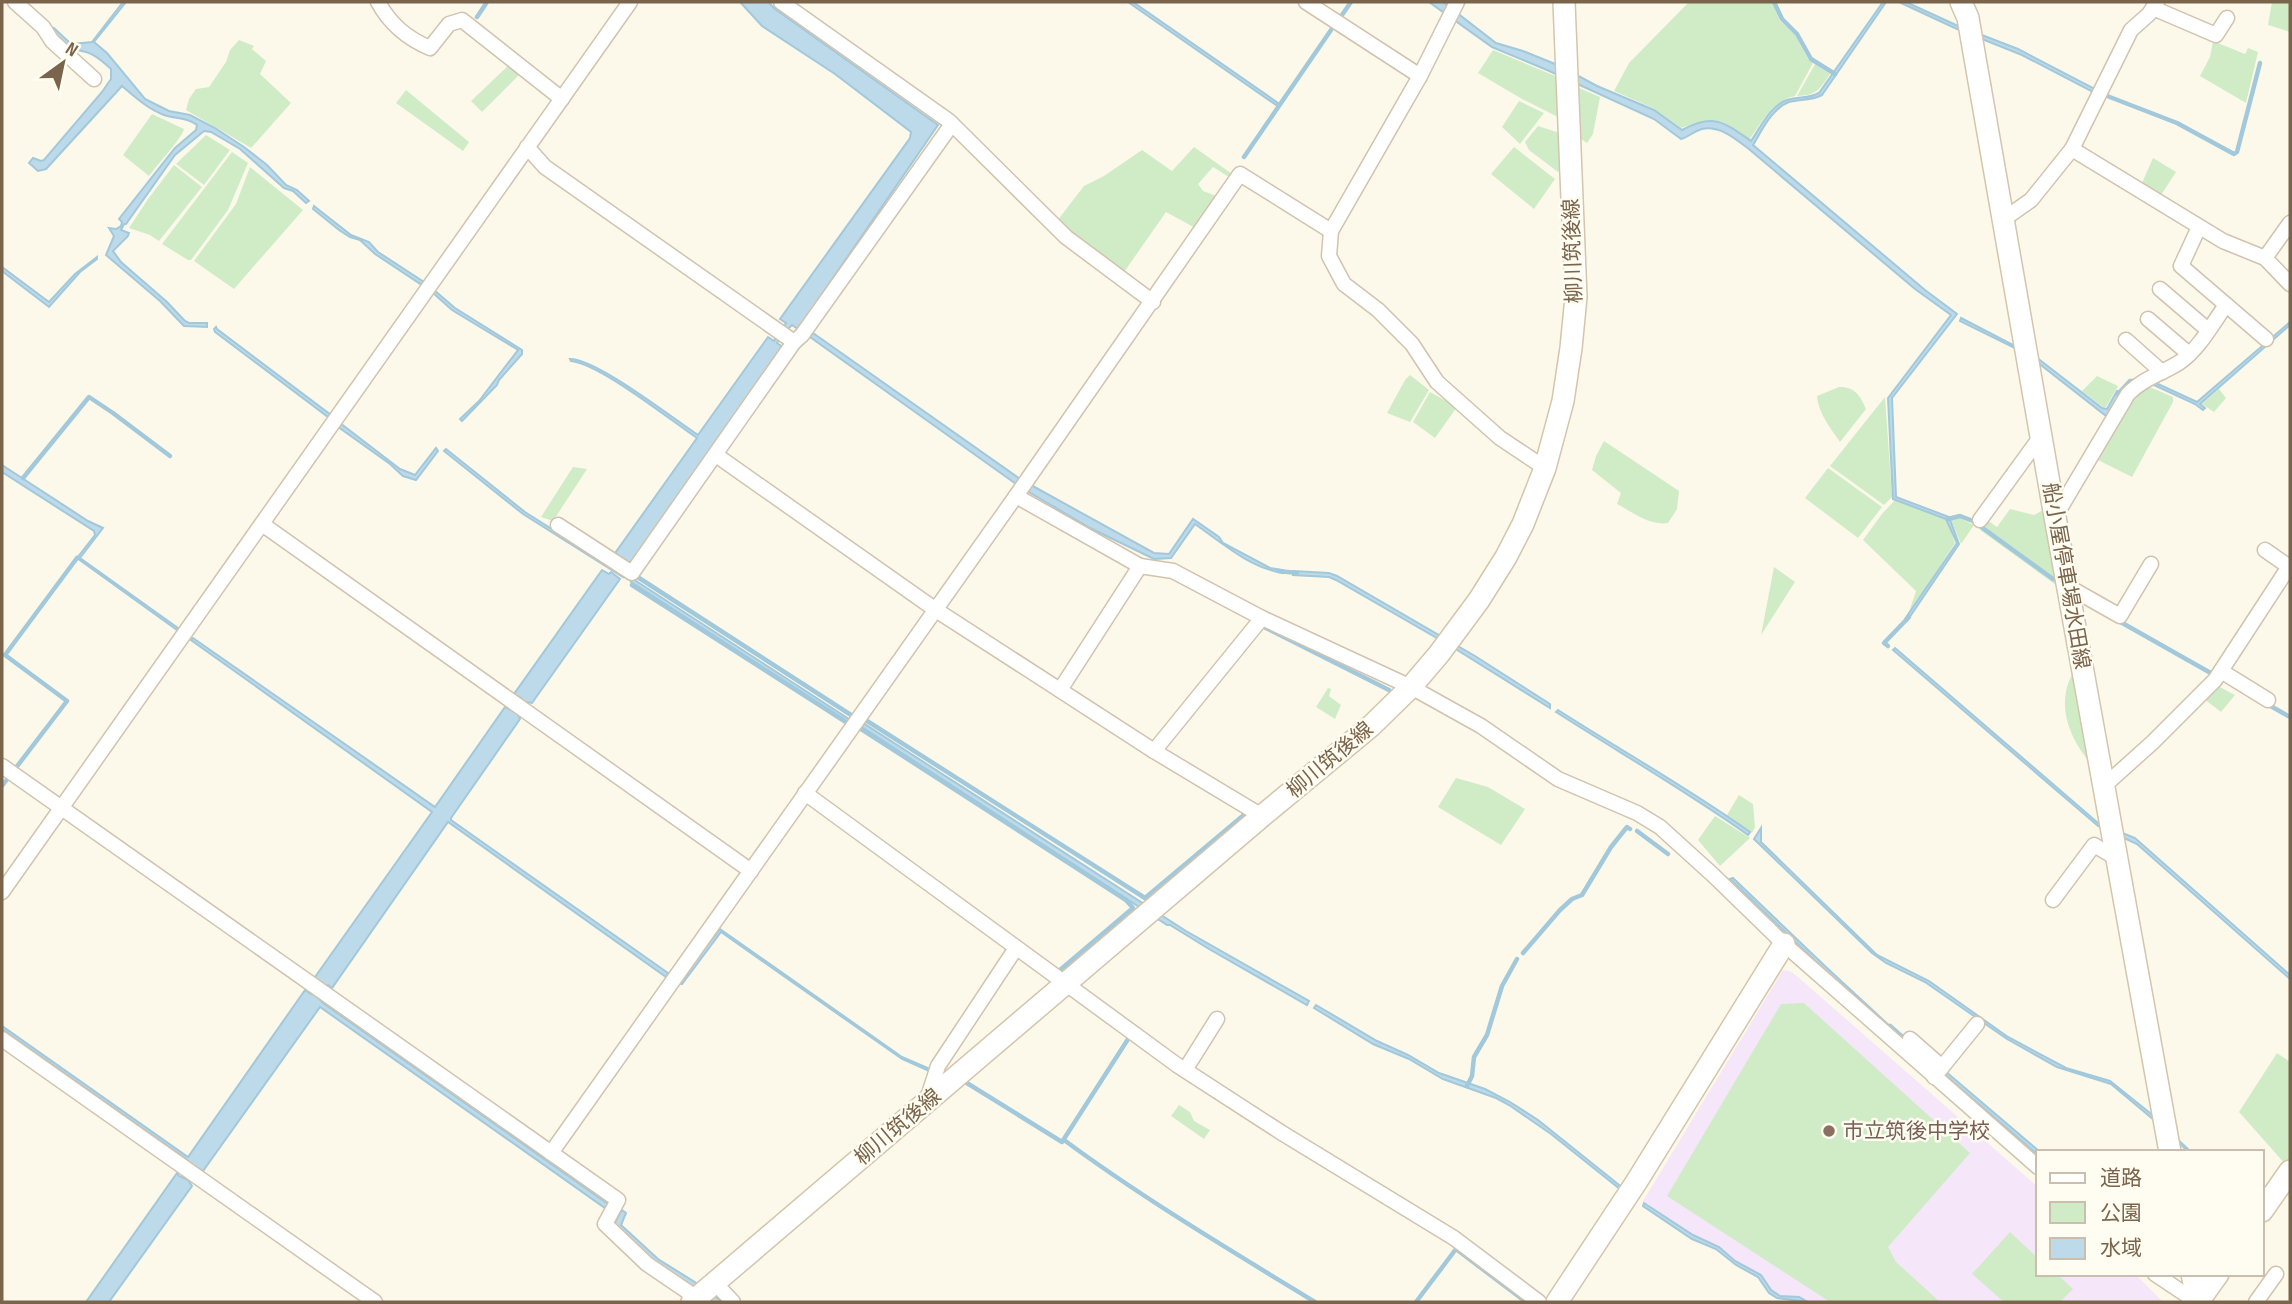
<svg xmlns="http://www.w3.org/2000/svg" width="2292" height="1304" font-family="'Sofia Sans Condensed','Noto Sans JP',sans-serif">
  <rect width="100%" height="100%" fill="#fdf9ea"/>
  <polygon fill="#f6e6fa" points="1783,970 1790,971 1798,977 2038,1187 2038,1274 2135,1274 2163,1302 1809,1302 1799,1297 1781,1296 1771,1290 1761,1275 1735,1261 1719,1247 1693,1234 1643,1201"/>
  <g fill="#cfecc7">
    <path d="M1689,2H1772L1780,21L1795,35L1808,59L1813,63L1795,96C1772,101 1762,122 1749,140C1721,117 1715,116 1681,128L1653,108L1614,91L1629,63Z"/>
    <polygon points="2272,2 2290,2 2290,32 2268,25"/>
    <polygon points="239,40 254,46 252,49 266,61 260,74 291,103 251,148 186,110 189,99 196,89 209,87 226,62 230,50"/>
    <polygon points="2213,41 2245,54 2248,48 2258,52 2246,103 2200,76 2210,57"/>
    <polygon points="1493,50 1560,78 1558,117 1522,99 1478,73"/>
    <polygon points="511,63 522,72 482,112 471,101"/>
    <path d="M1815,64L1830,74C1819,90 1817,95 1797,96Z"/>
    <polygon points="1579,88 1600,97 1593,134 1587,143 1581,139"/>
    <polygon points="406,90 469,142 463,151 396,103"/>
    <polygon points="1519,101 1544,113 1520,144 1502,127"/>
    <path d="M152,114L184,129C182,138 157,165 149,176L123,155Z"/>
    <polygon points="1538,126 1560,133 1563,165 1558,172 1529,150 1525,142"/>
    <polygon points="206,135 230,150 204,185 176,164"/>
    <polygon points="1194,147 1235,176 1232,179 1213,167 1198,184 1203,191 1219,197 1197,229 1166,212 1122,275 1057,221 1084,186 1104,176 1142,150 1172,171"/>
    <polygon points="1514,147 1555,179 1534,209 1491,174"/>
    <polygon points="232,152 248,163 228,210 191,260 188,260 162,244"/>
    <polygon points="2153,158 2176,172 2161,195 2142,183"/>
    <polygon points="174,165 202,187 159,241 150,235 129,228 148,199"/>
    <polygon points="250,167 303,210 234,289 194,261 236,204"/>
    <polygon points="1410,375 1429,390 1410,422 1387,413 1405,380"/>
    <polygon points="2097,376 2118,386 2106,407 2103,407 2082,391"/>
    <path d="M1839,387C1855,387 1860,395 1866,409L1840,442C1831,429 1818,413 1817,396Z"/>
    <polygon points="2146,387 2152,388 2173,397 2173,402 2132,477 2096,459 2135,395"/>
    <polygon points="2219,389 2226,398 2214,412 2202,404"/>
    <polygon points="1430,392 1457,407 1435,438 1413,422"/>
    <polygon points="1885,397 1892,497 1884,505 1830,466"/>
    <path d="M1604,441L1679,491L1677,509L1668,523C1650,526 1632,512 1617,504L1621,493L1592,470L1596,456Z"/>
    <polygon points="573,467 587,469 553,521 541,517"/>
    <polygon points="1828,468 1882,507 1858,538 1805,498"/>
    <polygon points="1895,500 1947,520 1955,543 1908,615 1916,591 1863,540 1882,514"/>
    <polygon points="2010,509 2034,515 2043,510 2056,585 1980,530 1987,520 1997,527"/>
    <polygon points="1960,518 1974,525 1961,544 1951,520"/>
    <polygon points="1774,567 1795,582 1761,635"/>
    <path d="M2073,673L2088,760C2068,736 2056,702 2073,673Z"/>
    <polygon points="2218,686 2235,695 2221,712 2204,699"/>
    <polygon points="1328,688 1331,689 1329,696 1341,705 1335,719 1316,707"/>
    <polygon points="1456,778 1488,787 1525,809 1501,845 1438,807"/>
    <polygon points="1739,795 1753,804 1755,827 1752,833 1727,815"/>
    <polygon points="1715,816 1750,838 1720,866 1698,840"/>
    <polygon points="1804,1003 1970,1153 1888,1247 1896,1262 1940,1302 1830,1302 1667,1196 1781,1004"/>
    <polygon points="2277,1053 2290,1062 2290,1158 2286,1165 2239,1112"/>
    <polygon points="1179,1105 1190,1112 1194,1121 1210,1130 1204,1139 1171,1116"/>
    <polygon points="2010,1232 2038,1258 2038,1274 2057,1274 2073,1289 2060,1302 2004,1302 1972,1274"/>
  </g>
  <g fill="#bcdae9" stroke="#a2c8db" stroke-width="2">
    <path d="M123,2H126L94,42L107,53L145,99L169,111L190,115L215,128L244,147L267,165L286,185L297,190L309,201L306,203L293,191L284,188L240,149L211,132L204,131L175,155L126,224H124L121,230L129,233L128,236L113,251L121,262L167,302L185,321L189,323H207V327L184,326L160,301L106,255L114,236L109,228L116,229L121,226L122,222L119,219L175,148L196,130L197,125C187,117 176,119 164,115C148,109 135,97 122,86L46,169L38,171L29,163L33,158L41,161L44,160L102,92L111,79V69C98,57 88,49 70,50L50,31L54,28L71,44L92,42Z"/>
    <polygon points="740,2 768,2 775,9 938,125 798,329 792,325 788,329 784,326 786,323 780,319 910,138 911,132 835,74 762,26"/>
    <polygon points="1128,2 1133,2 1278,103 1276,105"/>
    <path d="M1429,2H1443L1496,43L1523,51L1560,66L1597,86L1654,110L1682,130C1714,113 1724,122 1751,141C1760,128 1771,105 1787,100C1799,96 1808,99 1819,93L1883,2H1886L1822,95C1811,101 1800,99 1789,102C1772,108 1761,132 1753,145L1925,290L1957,314L1892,398L1896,497L1949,517L1959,544L1907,621L1905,619L1957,543L1946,519L1893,499L1888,398L1951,315L1915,289L1750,150C1737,140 1720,125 1702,129C1694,131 1689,137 1681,139L1654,119L1547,70L1492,47Z"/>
    <polygon points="1899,2 1906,2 1956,25 2018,49 2095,89 2093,92 2022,55 1957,29"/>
    <polygon points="314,206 351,235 369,242 378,252 424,282 422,285 375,254 360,240 350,237 339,230 313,209"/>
    <polygon points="97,257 97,259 80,272 49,307 2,271 2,267 49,302 75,274"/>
    <polygon points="434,290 455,308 522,350 522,354 499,380 497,385 462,421 460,419 479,401 518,350 452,310 433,293"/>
    <polygon points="1961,318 2036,357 2102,408 2107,409 2117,391 2121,392 2106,416 2037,362 2017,349 1960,321"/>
    <polygon points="2290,322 2290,325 2200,404 2205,408 2203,410 2195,404 2154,385 2154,382 2197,402"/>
    <polygon points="216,327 217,329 331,415 328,417 215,332 214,329"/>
    <polygon points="813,333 1020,479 1016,484 810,337"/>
    <path d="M768,337L774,341L776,338L779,340L777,343L781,346L780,350L629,565L613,556L697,438C669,419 600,364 571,361L570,359C597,359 672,418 698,435Z"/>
    <polygon points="340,423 400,469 415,475 436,448 438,451 416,480 403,476 390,464 337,426"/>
    <polygon points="446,449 525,512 624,575 623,577 523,514 444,451"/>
    <polygon points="2,465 88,521 103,528 80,558 178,628 177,630 77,558 95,535 94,531 2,472"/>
    <path d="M1031,485L1154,553L1169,554L1193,519L1219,537L1223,543L1270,568L1283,570V573C1250,568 1222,543 1195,524L1171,558L1154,559L1090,528L1027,491Z"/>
    <polygon points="602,570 609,574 611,572 620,579 532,703 520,701 521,698 514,694"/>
    <polygon points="1293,571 1329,573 1337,576 1475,656 1550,704 1550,708 1454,648 1336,580 1329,577 1293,575"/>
    <polygon points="633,579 849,719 863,723 1186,931 1309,1001 1307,1005 1209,949 1170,925 1167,925 860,726 846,721 631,582"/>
    <polygon points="193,638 435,807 505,707 517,713 520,719 451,818 451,820 668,973 666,977 448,822 332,988 328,985 325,986 315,977 432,812 191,640"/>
    <polygon points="1895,648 2098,823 2135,838 2290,975 2290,979 2137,844 2098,826 1893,650"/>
    <path d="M1558,710C1622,751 1688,788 1750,832L1748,835C1686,791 1620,753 1556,712Z"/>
    <polygon points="1761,828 1761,842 1877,955 1929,981 2008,1037 2066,1068 2110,1081 2150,1113 2191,1152 2188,1152 2173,1136 2111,1084 2057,1067 2007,1039 1925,982 1886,963 1872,953 1754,839"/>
    <polygon points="1733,878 1827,968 1893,1029 1831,976 1730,879"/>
    <polygon points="720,929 902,1057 930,1069 929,1071 902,1059 721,932 682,984 678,983"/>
    <polygon points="305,990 311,994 313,992 323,1003 608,1204 605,1208 320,1007 203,1171 191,1165 186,1159 2,1029 2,1026 188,1157"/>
    <polygon points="1316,1005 1377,1041 1408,1055 1439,1073 1485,1089 1510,1102 1538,1120 1623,1188 1621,1190 1551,1134 1509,1105 1496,1098 1443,1079 1409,1059 1373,1044 1314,1008"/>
    <polygon points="1945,1071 2040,1152 2038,1155 1944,1074"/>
    <polygon points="177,1173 179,1176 188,1180 192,1186 109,1302 86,1302"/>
    <polygon points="1644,1203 1693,1235 1719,1247 1735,1261 1761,1275 1771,1290 1780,1296 1799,1297 1808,1302 1777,1298 1769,1293 1758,1277 1736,1265 1716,1249 1692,1239 1643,1206"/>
    <polygon points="622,1210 626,1213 621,1225 658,1259 709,1291 722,1302 712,1302 694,1287 653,1261 614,1224"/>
  </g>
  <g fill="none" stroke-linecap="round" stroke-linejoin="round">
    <g stroke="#a2c8db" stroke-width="4.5">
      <polyline points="1774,2 1782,19 1797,34 1811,59 1835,74"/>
      <polyline points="1342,15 1351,2"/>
      <polyline points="477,17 487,2"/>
      <polyline points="2102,94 2177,123 2234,154 2237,152 2260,63"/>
      <polyline points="1244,157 1331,30"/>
      <polyline points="2118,394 2130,381 2135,381"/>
      <polyline points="23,478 89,397 113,413 170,456"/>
      <polyline points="1948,519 1960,516 1973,521 2053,579"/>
      <polyline points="1278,571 1297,573"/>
      <polyline points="636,576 851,715 864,719 1145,898 1245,814 1241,810"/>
      <polyline points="632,585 849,724"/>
      <polyline points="2117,620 2216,676"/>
      <polyline points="1262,626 1389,690"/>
      <polyline points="1888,646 1884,643 1909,617"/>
      <polyline points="2267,704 2290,717"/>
      <polyline points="858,727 1126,900 1133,908 1060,970"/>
      <polyline points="2,786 67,701 5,655 77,558"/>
      <polyline points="1637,831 1668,854"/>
      <polyline points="1523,953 1560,910 1572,899 1582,895 1611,847 1627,827 1630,829"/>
      <polyline points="1890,1026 1907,1041"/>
      <polyline points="962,1080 1062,1142 1130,1036"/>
      <polyline points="1467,1086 1472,1076 1474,1057 1487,1035 1502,986 1517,959"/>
      <path d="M1064,1140C1144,1199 1230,1250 1315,1302"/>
      <polyline points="1416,1302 1456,1249 1526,1302"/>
    </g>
    <defs>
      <g id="street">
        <polyline points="15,2 43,27 52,41 94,79"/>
        <path d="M378,2C390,24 406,38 430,48L449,24L462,20L562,99"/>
        <polyline points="781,2 949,121 1066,237 1153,302"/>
        <polyline points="1306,2 1420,76"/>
        <polyline points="1457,2 1420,76 1331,231 1329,256 1344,284 1378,310 1412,344 1437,382 1500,438 1545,468"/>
        <polyline points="2153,8 2216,35 2227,18"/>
        <polyline points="527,147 545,167 794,342"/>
        <polyline points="2072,149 2223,241 2265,258 2290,284"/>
        <polyline points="2004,219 2031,200 2072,149 2131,30 2149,14 2157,2"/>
        <polyline points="2199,227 2181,266 2266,339"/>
        <polyline points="2265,258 2290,223"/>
        <polyline points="2160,289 2208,330"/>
        <polyline points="2148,319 2189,354"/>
        <polyline points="2126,340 2162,372"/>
        <polyline points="716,455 936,610 1154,751 1262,816"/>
        <polyline points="1016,496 1140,566 1173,571 1262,618 1411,687 1481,726 1558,779 1637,813 1660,827 1713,875 1784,944 2038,1167"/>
        <path d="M2055,517L2128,394C2142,379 2163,373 2180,362C2199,349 2213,323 2226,305"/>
        <polyline points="1980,520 2041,436"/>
        <polyline points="262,524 751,871"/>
        <polyline points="558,525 632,573 794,342 802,335 952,124"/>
        <polyline points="2265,550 2288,566"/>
        <polyline points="2067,586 2120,616 2151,564"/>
        <polyline points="2221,671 2268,700"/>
        <polyline points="1060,690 1140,566"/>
        <polyline points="1154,751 1262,618"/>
        <polyline points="2,766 618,1200 605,1224 647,1264 697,1298"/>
        <polyline points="2104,786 2153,742 2215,680 2290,565"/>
        <polyline points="805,793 1177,1065 1282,1133 1454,1238 1539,1302"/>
        <polyline points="2,892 630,2"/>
        <polyline points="2053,900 2094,845 2116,858"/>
        <polyline points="2,1039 375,1302"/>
        <polyline points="1910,1039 1942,1067"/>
        <polyline points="1185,1070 1217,1019"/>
        <polyline points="1934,1077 1977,1024"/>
        <polyline points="927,1100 938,1066 1016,948"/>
        <polyline points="551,1153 1016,496 1240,174 1331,231"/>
        <polyline points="2155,1274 2197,1302"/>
        <polyline points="715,1283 733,1302"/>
        <polyline points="2256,1302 2276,1274"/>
      </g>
      <g id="secondary">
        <polyline points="1961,2 1968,18 2055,517 2170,1152"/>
        <polyline points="2262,1211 2290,1171"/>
        <polyline points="2192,1274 2198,1302"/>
        <polyline points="692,1302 1262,816 1371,726 1411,687 1439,654 1479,600 1506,557 1523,524 1545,468 1563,401 1571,348 1576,297 1564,2"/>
        <polyline points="1557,1302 1637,1181 1784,944"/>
        <polyline points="2198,1302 2218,1274"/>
      </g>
    </defs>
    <use href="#street" stroke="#d1c3ae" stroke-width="17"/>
    <use href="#secondary" stroke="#d4c5ac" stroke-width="24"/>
    <use href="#street" stroke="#fff" stroke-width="14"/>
    <use href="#secondary" stroke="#fff" stroke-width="21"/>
  </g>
  <circle fill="#8d6e63" stroke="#fffcf1" stroke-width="2.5" cx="1829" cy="1131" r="7"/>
  <g text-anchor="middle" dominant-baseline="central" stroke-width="5" stroke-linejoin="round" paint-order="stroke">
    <g font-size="21" fill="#7a644b" stroke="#fffcf1">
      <text transform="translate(1573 251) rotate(-92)">柳川筑後線</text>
      <text transform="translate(2066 576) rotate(80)">船小屋停車場水田線</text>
      <text transform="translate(1330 760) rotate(-40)">柳川筑後線</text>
      <text transform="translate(898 1127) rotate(-40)">柳川筑後線</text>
    </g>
    <g font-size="21" fill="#785e54" stroke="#fffcf1" text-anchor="start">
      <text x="1843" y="1131">市立筑後中学校</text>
    </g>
  </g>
  <rect width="2292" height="1304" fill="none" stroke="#7a644b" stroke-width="7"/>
  <rect x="2036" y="1150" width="228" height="126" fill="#fffcf1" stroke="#cabfaf" stroke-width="2"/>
  <rect x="2050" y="1173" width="35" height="10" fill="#ffffff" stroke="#cabfaf" stroke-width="2"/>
  <text x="2100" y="1185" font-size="21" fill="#7a644b">道路</text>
  <rect x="2050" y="1202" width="35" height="21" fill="#cfecc7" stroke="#cabfaf" stroke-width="2"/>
  <text x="2100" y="1220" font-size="21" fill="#7a644b">公園</text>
  <rect x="2050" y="1238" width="35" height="21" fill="#bcdae9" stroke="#cabfaf" stroke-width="2"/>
  <text x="2100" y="1255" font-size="21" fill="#7a644b">水域</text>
  <g transform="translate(63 63) rotate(33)" stroke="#fffcf1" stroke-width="5" paint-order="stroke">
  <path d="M0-5L12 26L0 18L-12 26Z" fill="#7a644b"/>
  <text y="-10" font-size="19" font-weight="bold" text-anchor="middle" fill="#7a644b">N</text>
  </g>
</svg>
